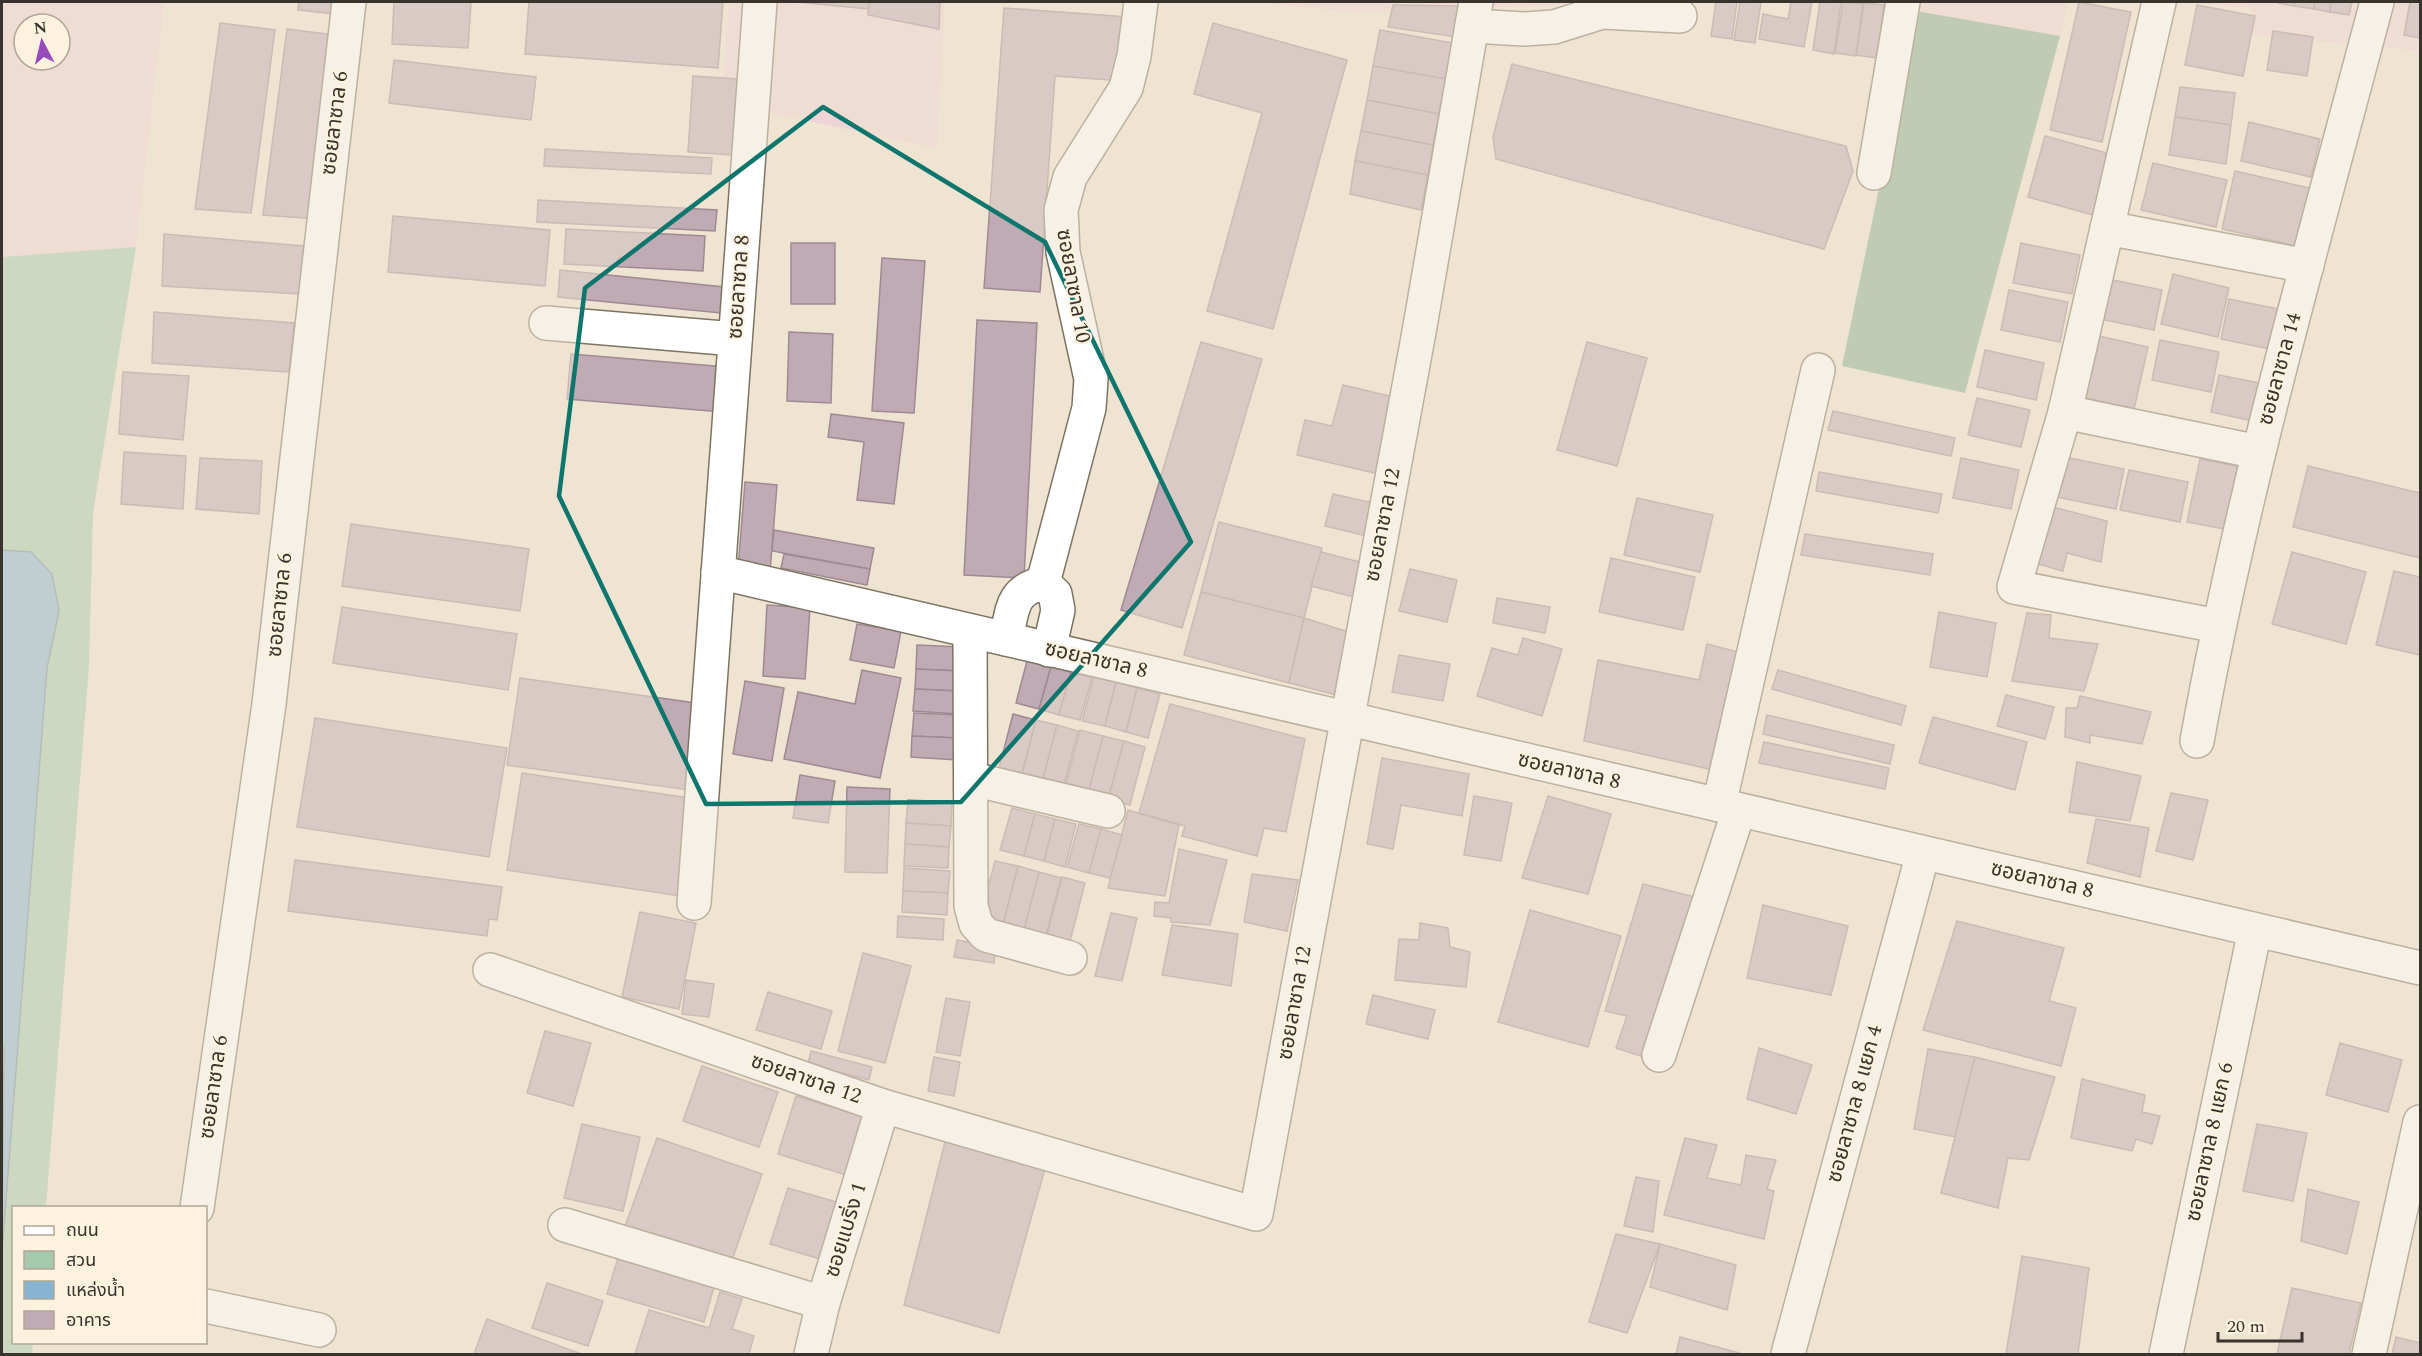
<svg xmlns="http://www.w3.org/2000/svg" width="2422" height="1356" font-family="Spectral,'Noto Sans Thai',serif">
  <rect width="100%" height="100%" fill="#efe4d1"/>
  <g fill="#efd4d6" fill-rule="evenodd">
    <path d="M2,2H164L136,247L2,257ZM24,24H60V60H24Z"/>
    <polygon points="729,2 945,2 937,148 775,114 723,82"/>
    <polygon points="1254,2 1567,2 1566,5 1351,12"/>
    <polygon points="1898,2 2068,2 2060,36 1916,11"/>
    <polygon points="2181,2 2420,2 2420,51 2247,34 2252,8"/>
  </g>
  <polygon fill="#a4c9ab" points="136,247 93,513 89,666 46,1207 14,1208 14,1342 33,1343 32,1354 2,1354 2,1251 47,668 59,611 31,552 2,550 2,257"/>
  <polygon fill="#85ae8d" points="1916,11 2060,36 1965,393 1842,366"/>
  <polygon fill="#87b4d3" stroke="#6f8ea1" stroke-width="1.5" points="2,550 31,552 52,574 59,611 47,668 2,1251 4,1048 2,1046"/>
  <g fill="#c0abb5" stroke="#9e8a93" stroke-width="1.5">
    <polygon points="299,2 347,2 345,15 298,10"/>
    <polygon points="394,2 471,2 468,48 392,44"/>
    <polygon points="529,2 723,2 718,68 525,54"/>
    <polygon points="796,2 869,2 869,9"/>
    <polygon points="869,2 940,2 939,29 868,15"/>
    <polygon points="1716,2 1737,2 1732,39 1711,36"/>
    <polygon points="1740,2 1761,2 1755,43 1734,40"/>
    <polygon points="1791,2 1812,2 1804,47 1759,39 1763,14 1788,19"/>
    <polygon points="1820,2 1841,2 1834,54 1813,50"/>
    <polygon points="1843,2 1863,4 1856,56 1835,53"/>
    <polygon points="2079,2 2131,12 2102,142 2050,130"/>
    <polygon points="2278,2 2295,2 2294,6 2278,3"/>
    <polygon points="2295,2 2315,2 2314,9 2294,6"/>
    <polygon points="2315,2 2331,2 2330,12 2314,9"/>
    <polygon points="2331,2 2352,2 2349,15 2330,12"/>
    <polygon points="2410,2 2420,2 2420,38 2404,35"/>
    <polygon points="1864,3 1884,5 1877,58 1856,55"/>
    <polygon points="1393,5 1463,6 1456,37 1388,27"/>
    <polygon points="2197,5 2255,16 2243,76 2185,65"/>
    <polygon points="1004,8 1128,17 1124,81 1055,76 1040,292 984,288"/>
    <polygon points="220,23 275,30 251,213 195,209"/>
    <polygon points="1213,23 1347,60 1273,329 1207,311 1262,113 1194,94"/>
    <polygon points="287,29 342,36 318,219 263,215"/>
    <polygon points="1380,30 1453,43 1446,79 1373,66"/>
    <polygon points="2273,31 2313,37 2307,76 2267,70"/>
    <polygon points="394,60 536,77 531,120 389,103"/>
    <polygon points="1512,64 1846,146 1853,171 1824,249 1496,159 1493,137"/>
    <polygon points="1373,66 1446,79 1439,114 1367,100"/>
    <polygon points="693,76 738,79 733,155 688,152"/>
    <polygon points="2180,87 2235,93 2231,125 2175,117"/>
    <polygon points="1367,100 1439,114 1433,145 1361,131"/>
    <polygon points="2175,117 2231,125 2226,164 2169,155"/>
    <polygon points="2249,122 2320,139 2311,177 2241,161"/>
    <polygon points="1361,131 1433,145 1428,175 1355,161"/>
    <polygon points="2045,136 2114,155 2097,216 2028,197"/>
    <polygon points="545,149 712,158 711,174 544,166"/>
    <polygon points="1355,161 1428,175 1421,210 1350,194"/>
    <polygon points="2153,163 2227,180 2216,227 2141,210"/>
    <polygon points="2235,171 2318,190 2305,248 2222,229"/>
    <polygon points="538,200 717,210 715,231 537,222"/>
    <polygon points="393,216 550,230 545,286 388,272"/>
    <polygon points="566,229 705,236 703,271 564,264"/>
    <polygon points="164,234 304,246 299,294 162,286"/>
    <rect x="791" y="243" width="44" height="61"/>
    <polygon points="2021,243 2080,255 2072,294 2013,283"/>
    <polygon points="882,258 925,261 914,413 872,411"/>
    <polygon points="560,270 724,287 721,313 558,297"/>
    <polygon points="2173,274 2229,288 2218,337 2161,324"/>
    <polygon points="2103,278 2162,290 2154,330 2095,318"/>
    <polygon points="2009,290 2068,302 2060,342 2001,330"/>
    <polygon points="2229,299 2288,311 2280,351 2221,339"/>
    <polygon points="154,312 294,323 289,372 152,363"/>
    <polygon points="977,320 1037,323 1024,578 964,575"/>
    <polygon points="789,332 833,334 831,403 787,401"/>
    <polygon points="2090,334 2148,347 2134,409 2076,396"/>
    <polygon points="2160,340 2219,352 2211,392 2152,380"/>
    <polygon points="1201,342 1262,359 1182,628 1121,610"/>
    <polygon points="1587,342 1647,358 1617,466 1557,450"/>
    <polygon points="1985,350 2044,363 2036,400 1977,387"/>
    <polygon points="571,354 726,367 722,412 567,399"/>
    <polygon points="123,372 189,376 183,440 119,434"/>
    <polygon points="2219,375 2270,385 2262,423 2211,412"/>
    <polygon points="1343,385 1398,398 1379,474 1297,455 1305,420 1332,426"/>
    <polygon points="1977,398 2030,410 2021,447 1968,435"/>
    <polygon points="1833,411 1955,438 1951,456 1828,430"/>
    <polygon points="831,414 904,423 894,504 857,500 864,442 828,437"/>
    <polygon points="124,452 186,456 183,509 121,504"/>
    <polygon points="2065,457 2124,469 2116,509 2056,497"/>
    <polygon points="200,458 262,461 259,514 196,509"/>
    <polygon points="1961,458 2019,470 2011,509 1953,498"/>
    <polygon points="2200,459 2242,467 2229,530 2187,522"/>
    <polygon points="2308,466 2420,493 2420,558 2293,527"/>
    <polygon points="2129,470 2188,482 2180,522 2120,510"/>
    <polygon points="1819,472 1942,494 1938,513 1816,491"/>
    <polygon points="745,482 777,485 770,572 738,569"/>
    <polygon points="1333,494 1374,503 1367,536 1325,526"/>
    <polygon points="1637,498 1713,515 1700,572 1624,555"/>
    <polygon points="2053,507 2107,521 2101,562 2067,553 2063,571 2038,564"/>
    <polygon points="1219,522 1322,548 1304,618 1201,592"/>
    <polygon points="351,524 529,549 520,611 342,586"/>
    <polygon points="774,530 874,548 870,569 772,551"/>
    <polygon points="1805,534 1933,554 1930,575 1801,555"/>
    <polygon points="1321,552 1364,563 1354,597 1311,586"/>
    <polygon points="2292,552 2366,572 2346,644 2272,624"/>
    <polygon points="784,554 870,569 867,585 781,568"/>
    <polygon points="1611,558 1695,577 1683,630 1599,612"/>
    <polygon points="1410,569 1457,580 1447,622 1399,611"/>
    <polygon points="2394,571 2420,577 2420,655 2376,645"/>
    <polygon points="1201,592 1304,618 1289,683 1184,655"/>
    <polygon points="1497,598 1550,607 1545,633 1493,623"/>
    <polygon points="767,605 810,608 805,679 763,676"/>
    <polygon points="342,607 517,634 508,690 333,663"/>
    <polygon points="1939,612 1996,623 1987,677 1930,667"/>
    <polygon points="2027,613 2051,615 2049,638 2098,644 2084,691 2012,681"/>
    <polygon points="1304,618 1352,633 1337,695 1289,683"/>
    <polygon points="857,624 901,631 894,668 850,660"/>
    <polygon points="1523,638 1562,649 1542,716 1477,696 1492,648 1518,655"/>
    <polygon points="1707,644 1738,652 1718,771 1584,741 1598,660 1699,680"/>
    <polygon points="917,645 961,647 960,671 916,669"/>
    <polygon points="1399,655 1450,664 1443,701 1392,692"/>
    <polygon points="1027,661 1051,667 1039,709 1016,703"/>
    <polygon points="1051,667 1071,672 1059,715 1039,709"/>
    <polygon points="916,669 960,671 959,691 915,689"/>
    <polygon points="862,670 901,678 880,778 784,759 798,692 855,704"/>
    <polygon points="1778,670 1906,706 1901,725 1772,689"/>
    <polygon points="1071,672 1092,678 1080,720 1059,715"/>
    <polygon points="1094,677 1116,682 1105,726 1082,721"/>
    <polygon points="520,678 702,704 689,790 507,765"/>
    <polygon points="745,681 784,688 772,761 733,754"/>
    <polygon points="1116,682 1137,688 1126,732 1105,726"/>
    <polygon points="1137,688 1160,694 1148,738 1126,732"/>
    <polygon points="915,689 959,691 958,714 913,711"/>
    <polygon points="2006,695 2054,707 2045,739 1997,726"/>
    <polygon points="2080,696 2151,712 2142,744 2090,735 2090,743 2065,737 2066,708 2077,708"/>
    <polygon points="1170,704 1305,739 1286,832 1264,828 1257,856 1182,836 1185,826 1139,813"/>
    <polygon points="914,713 959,715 958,738 912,736"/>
    <polygon points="1013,714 1036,720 1021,778 998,772"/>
    <polygon points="1767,715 1894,745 1890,764 1763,734"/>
    <polygon points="1933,717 2027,742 2015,790 1919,763"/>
    <polygon points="315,718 507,748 489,857 297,827"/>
    <polygon points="1036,720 1057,725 1042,783 1021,778"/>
    <polygon points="1057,725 1078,731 1063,789 1042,783"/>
    <polygon points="1080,730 1103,736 1088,794 1065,788"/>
    <polygon points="912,736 958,738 957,760 911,757"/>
    <polygon points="1103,736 1124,741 1108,800 1088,794"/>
    <polygon points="1124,741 1145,747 1130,805 1108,800"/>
    <polygon points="1764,742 1889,768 1885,789 1759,763"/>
    <polygon points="1382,758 1469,774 1462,816 1401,805 1393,849 1367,844"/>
    <polygon points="2077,762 2141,776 2130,821 2069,812"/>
    <polygon points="522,773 695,799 680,896 507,870"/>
    <polygon points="800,775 835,781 828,823 793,818"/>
    <polygon points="847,787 890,789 887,873 845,872"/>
    <polygon points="2171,793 2208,800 2193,860 2156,851"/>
    <polygon points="1474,796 1512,803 1501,861 1464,855"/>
    <polygon points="1548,796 1611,814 1588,894 1522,878"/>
    <polygon points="908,800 952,802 951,826 906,823"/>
    <polygon points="1012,808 1035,814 1024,856 1000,850"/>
    <polygon points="1128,810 1179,825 1165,896 1108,888"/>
    <polygon points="1035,814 1055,819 1044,861 1024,856"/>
    <polygon points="1055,819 1076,824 1065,867 1044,861"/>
    <polygon points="2096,819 2149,828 2140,877 2087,863"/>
    <polygon points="906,823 951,826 949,847 905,844"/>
    <polygon points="1079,824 1101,829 1089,873 1067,867"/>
    <polygon points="1101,829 1122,835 1110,878 1089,873"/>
    <polygon points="905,844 949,847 948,868 904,866"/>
    <polygon points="1179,849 1227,860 1210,925 1171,922 1171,918 1154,916 1155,902 1169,903"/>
    <polygon points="295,860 502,887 497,920 489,919 487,936 288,911"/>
    <polygon points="995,861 1018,866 1003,925 980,919"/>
    <polygon points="1018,866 1039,872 1024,930 1003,925"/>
    <polygon points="904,868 950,871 948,893 903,891"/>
    <polygon points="1039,872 1061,878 1046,935 1024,930"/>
    <polygon points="1252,874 1298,880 1287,931 1244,922"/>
    <polygon points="1062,877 1085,883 1070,941 1047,935"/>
    <polygon points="1643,884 1695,897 1647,1058 1616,1048 1627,1016 1605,1011"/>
    <polygon points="903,891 948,893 947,915 902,912"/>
    <polygon points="1763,905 1848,926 1831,995 1747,978"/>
    <polygon points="1530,910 1621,936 1588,1047 1498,1022"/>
    <polygon points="640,912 696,923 679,1009 622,997"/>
    <polygon points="1111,913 1137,918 1122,981 1095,976"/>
    <polygon points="898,916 944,919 943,940 897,937"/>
    <polygon points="1957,921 2064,948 2049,1001 2076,1008 2061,1066 1923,1030"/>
    <polygon points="1420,923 1448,928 1450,947 1470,952 1466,987 1395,980 1399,939 1419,940"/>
    <polygon points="1172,925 1238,934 1231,986 1162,975"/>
    <polygon points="957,940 996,947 994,963 954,957"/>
    <polygon points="863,953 911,966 885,1063 838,1051"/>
    <polygon points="686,980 714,984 709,1017 682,1014"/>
    <polygon points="768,992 832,1011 821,1049 756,1030"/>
    <polygon points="1373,995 1435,1010 1428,1039 1366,1024"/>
    <polygon points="946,998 970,1002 960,1056 936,1052"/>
    <polygon points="545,1031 591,1043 573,1106 527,1093"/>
    <polygon points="2340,1043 2402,1060 2388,1112 2326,1095"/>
    <polygon points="1759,1048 1812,1065 1796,1114 1747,1099"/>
    <polygon points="1928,1049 1975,1057 1955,1137 1914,1129"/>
    <polygon points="811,1051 872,1067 869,1080 808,1064"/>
    <polygon points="934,1057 960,1062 954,1096 928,1091"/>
    <polygon points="1975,1057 2055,1077 2029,1160 2008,1158 1998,1208 1941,1193"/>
    <polygon points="702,1066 778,1092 759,1147 683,1121"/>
    <polygon points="2082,1079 2145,1095 2142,1112 2160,1116 2152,1144 2136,1139 2132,1151 2071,1138"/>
    <polygon points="796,1096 871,1119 853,1177 778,1154"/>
    <polygon points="582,1124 640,1137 623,1211 564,1198"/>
    <polygon points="2257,1124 2307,1133 2293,1201 2243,1191"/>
    <polygon points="657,1138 762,1174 730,1266 624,1229"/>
    <polygon points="946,1138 1046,1165 999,1333 904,1305"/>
    <polygon points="1685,1138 1717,1145 1707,1178 1741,1185 1746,1155 1776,1160 1767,1189 1774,1191 1764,1239 1664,1215"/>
    <polygon points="1636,1177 1659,1181 1653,1232 1624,1226"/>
    <polygon points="788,1188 847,1205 830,1262 770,1244"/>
    <polygon points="2308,1189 2359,1202 2347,1254 2301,1241"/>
    <polygon points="1616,1234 1660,1244 1627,1333 1589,1322"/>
    <polygon points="1660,1244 1736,1265 1727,1310 1650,1287"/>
    <polygon points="2022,1256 2089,1268 2078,1354 2006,1354"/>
    <polygon points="618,1258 714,1287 704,1322 607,1294"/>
    <polygon points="547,1283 603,1301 588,1346 532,1328"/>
    <polygon points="2292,1288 2361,1303 2349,1354 2277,1354"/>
    <polygon points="720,1292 742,1299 732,1329 754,1336 749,1354 635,1354 649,1310 709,1328"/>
    <polygon points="487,1319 581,1354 474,1354"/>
    <polygon points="1680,1337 1743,1354 1676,1354"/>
    <polygon points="2396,1337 2420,1343 2420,1354 2392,1354"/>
  </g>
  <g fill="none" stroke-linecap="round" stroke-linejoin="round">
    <defs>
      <g id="minor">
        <polyline points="2159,2 2065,412 2014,587 2218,626"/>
        <polyline points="1472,26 1524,29 1554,27 1602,12 1680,16"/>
        <polyline points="1874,173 1903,2"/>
        <polyline points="2107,228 2307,266"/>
        <polyline points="546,323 735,339"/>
        <polyline points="2065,412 2258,452"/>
        <polyline points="718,572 2420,968"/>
        <polyline points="1043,583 1089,408 1091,379 1063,252 1061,210 1070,177 1126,88 1134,56 1141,2"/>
        <polyline points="1043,583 1055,594 1058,610 1049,650"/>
        <polyline points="970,631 971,906 976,924 986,935 1070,958"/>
        <path d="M1006,639C1013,610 1010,591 1043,583"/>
        <path d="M2197,741C2242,491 2312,247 2377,2"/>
        <polyline points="972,779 1108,811"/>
        <polyline points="1719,805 1818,370"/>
        <polyline points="694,903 760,2"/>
        <polyline points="490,970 883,1106 1256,1214 1419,332 1476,2"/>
        <polyline points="1659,1055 1739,810"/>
        <polyline points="197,1208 269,704 349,2"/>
        <polyline points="565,1225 823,1303"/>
        <polyline points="206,1306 319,1330"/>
        <polyline points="811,1354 823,1303 883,1106"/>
        <polyline points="1788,1354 1923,853"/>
        <polyline points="2166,1354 2255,930"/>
        <polyline points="2369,1354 2420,1122"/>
      </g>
    </defs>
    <use href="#minor" stroke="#7d7463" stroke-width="36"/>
    <use href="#minor" stroke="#fff" stroke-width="33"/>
  </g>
  <path d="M0 0H2422V1356H0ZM823,107L1045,242L1191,542L961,802L706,804L559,496L585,288Z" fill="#efe4d1" fill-opacity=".55" fill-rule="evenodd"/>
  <path fill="none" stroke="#0f766e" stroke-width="4.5" stroke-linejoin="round" d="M823,107L1045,242L1191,542L961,802L706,804L559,496L585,288Z"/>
  <g text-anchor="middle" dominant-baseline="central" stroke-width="4.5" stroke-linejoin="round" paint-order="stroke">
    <g font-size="21" fill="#38342d" stroke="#fdf2de">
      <text transform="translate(335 123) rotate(-83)">ซอยลาซาล 6</text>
      <text transform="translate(1073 286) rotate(80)">ซอยลาซาล 10</text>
      <text transform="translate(739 287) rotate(-86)">ซอยลาซาล 8</text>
      <text transform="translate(2280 369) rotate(-75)">ซอยลาซาล 14</text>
      <text transform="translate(1383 525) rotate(-79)">ซอยลาซาล 12</text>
      <text transform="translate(280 605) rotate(-84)">ซอยลาซาล 6</text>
      <text transform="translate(1096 660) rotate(13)">ซอยลาซาล 8</text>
      <text transform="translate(1569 771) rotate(13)">ซอยลาซาล 8</text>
      <text transform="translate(2042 880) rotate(13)">ซอยลาซาล 8</text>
      <text transform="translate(1295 1003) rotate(-80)">ซอยลาซาล 12</text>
      <text transform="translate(806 1079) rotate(19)">ซอยลาซาล 12</text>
      <text transform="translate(214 1087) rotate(-82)">ซอยลาซาล 6</text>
      <text transform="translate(1855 1104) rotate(-75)">ซอยลาซาล 8 แยก 4</text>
      <text transform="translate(2210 1142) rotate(-78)">ซอยลาซาล 8 แยก 6</text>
      <text transform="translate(846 1230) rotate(-73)">ซอยแบริ่ง 1</text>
    </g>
  </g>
  <rect width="2422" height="1356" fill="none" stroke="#38342d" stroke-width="6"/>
  <rect x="12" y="1206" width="195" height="138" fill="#fdf2de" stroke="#aea697" stroke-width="1.5"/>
  <rect x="24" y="1226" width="30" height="9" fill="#ffffff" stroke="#aea697" stroke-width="1.5"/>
  <text x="66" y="1236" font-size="18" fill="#38342d">ถนน</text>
  <rect x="24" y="1251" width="30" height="18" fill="#a4c9ab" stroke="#aea697" stroke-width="1.5"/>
  <text x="66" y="1266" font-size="18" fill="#38342d">สวน</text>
  <rect x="24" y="1281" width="30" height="18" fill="#87b4d3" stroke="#aea697" stroke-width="1.5"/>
  <text x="66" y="1296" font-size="18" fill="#38342d">แหล่งน้ำ</text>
  <rect x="24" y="1311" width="30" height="18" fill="#c0abb5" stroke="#aea697" stroke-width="1.5"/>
  <text x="66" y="1326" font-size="18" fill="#38342d">อาคาร</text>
  <g transform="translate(42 42) rotate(353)"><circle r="28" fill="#fdf2de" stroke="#aea697" stroke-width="1.5"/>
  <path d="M0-4.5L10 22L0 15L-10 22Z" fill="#964abb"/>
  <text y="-9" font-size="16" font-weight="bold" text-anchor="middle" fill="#38342d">N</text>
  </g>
  <path d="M2218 1332v9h84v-9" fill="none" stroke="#38342d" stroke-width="3"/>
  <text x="2227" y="1332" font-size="18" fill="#38342d" stroke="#fdf2de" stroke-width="4.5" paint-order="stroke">20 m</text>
</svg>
